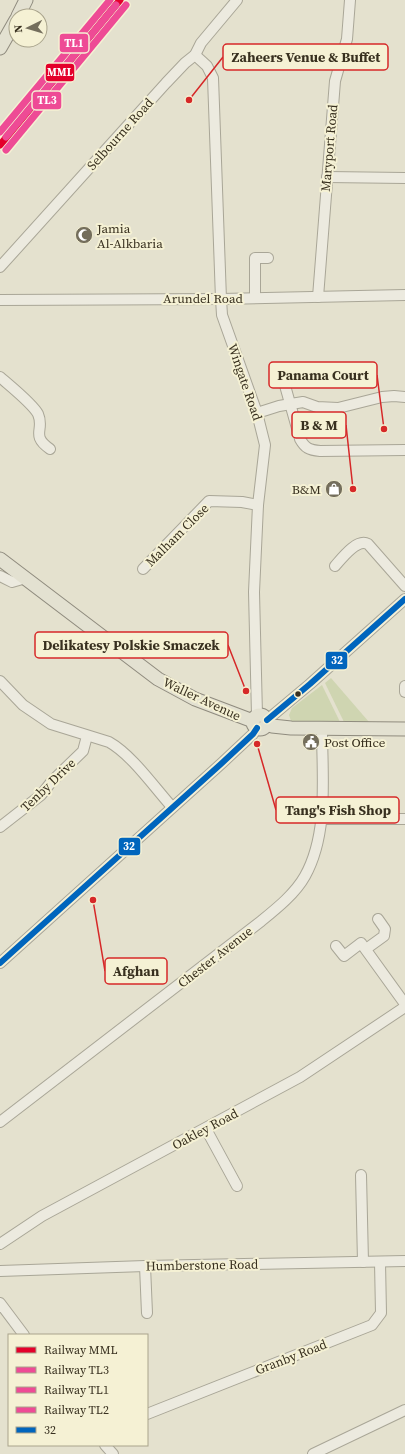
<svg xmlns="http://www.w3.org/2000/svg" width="405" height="1454" font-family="'Source Serif 4',serif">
  <rect width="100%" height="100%" fill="#e4e1ce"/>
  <g fill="#cfd5b1">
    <polygon points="331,678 369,722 344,722 325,683"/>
    <polygon points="322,685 340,722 295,722 291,721 289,715 292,708"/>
  </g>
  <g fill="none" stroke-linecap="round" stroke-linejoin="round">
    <defs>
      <g id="minor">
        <polyline points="195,55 207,66 213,78 221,299 222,315 257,413 265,445 258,505 254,592 257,715"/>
        <polyline points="327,177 405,178"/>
        <polyline points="0,267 166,83 185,63 195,55 201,43 237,0"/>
        <polyline points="318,297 335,81 347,39 350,0"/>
        <polyline points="255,298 255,258 268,258"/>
        <polyline points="0,300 221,299 405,295"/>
        <path d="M0,377C9,385 33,404 38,414C45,430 30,435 50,449"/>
        <path d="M284,382L300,439C305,448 309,450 320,451L405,450"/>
        <polyline points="257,413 279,406 303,402 317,407 338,408 382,397 394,396 405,397"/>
        <path d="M335,566C342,558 357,538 368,544L405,586"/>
        <polyline points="143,569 209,501 242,502 258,505"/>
        <polyline points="0,576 12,582 26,578"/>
        <path d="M0,681L23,705L51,724L109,742C132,755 154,787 172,807"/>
        <polyline points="405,686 405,692"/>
        <polyline points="267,720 310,684 405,599"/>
        <polyline points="322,819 405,819"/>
        <polyline points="0,827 41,795 52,781 83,751 87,736"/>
        <polyline points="336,946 344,956 361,943 405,1004"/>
        <polyline points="366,949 384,936 385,929 378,919"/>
        <polyline points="0,963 222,763 253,734 257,728"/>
        <path d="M0,1122L260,922C276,909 295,894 305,876C329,833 322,776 322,728"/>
        <polyline points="206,1129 237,1186"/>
        <polyline points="361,1175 363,1262"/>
        <polyline points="0,1244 42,1216 300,1077 405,1007"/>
        <polyline points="145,1266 147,1313"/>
        <polyline points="0,1271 145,1266 405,1261"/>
        <polyline points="0,1303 24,1335"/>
        <polyline points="147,1414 372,1325 381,1313 380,1262"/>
        <polyline points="105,1445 113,1454"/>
        <polyline points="313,1454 405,1410"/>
      </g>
      <g id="major">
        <polyline points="18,16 26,0"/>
        <polyline points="0,48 16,20"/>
        <polyline points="0,559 158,679 195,699 253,721"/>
        <circle cx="260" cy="722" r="7"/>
        <polyline points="267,724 272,726 291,728 405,729"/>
      </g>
    </defs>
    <use href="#minor" stroke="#a9a697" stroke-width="12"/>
    <use href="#major" stroke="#8f8b7e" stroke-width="15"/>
    <use href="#minor" stroke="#eceadf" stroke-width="10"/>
    <use href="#major" stroke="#e3e1d1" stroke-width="13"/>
    <defs>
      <g id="bus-1">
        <polyline points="267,720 310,684 405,599"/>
        <polyline points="0,963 222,763 253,734 257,728"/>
      </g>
    </defs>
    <use href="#bus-1" stroke="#f5f1d4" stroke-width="9"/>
    <use href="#bus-1" stroke="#0065bd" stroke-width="6"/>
    <defs>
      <polyline id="rail-1" points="0,145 120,0"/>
      <polyline id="rail-2" points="6,150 126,5"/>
      <polyline id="rail-3" points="0,132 110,0"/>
      <polyline id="rail-4" points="6,137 116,5"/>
    </defs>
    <use href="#rail-1" stroke="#f5f1d4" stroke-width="10"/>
    <use href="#rail-2" stroke="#f5f1d4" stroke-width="10"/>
    <use href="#rail-3" stroke="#f5f1d4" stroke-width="10"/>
    <use href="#rail-4" stroke="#f5f1d4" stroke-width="10"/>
    <use href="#rail-1" stroke="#e4002b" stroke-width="7"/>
    <use href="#rail-2" stroke="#ee4b95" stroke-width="7"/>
    <use href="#rail-3" stroke="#ee4b95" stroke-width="7"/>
    <use href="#rail-4" stroke="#ee4b95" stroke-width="7"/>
  </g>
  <defs>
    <symbol id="mosque-disc" viewBox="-11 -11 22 22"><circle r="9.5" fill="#746e5c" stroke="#f5f1d4"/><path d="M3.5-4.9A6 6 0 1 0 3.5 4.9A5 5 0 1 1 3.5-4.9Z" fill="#fff"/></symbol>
    <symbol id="shop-disc" viewBox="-11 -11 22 22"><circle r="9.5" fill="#746e5c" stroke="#f5f1d4"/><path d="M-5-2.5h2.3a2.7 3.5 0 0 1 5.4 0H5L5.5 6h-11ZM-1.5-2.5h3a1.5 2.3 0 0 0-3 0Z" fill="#fff"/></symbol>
    <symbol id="civic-disc" viewBox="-11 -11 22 22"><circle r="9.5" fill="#746e5c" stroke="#f5f1d4"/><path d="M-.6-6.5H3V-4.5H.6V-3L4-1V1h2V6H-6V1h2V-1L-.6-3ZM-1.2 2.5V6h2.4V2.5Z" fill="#fff"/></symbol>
  </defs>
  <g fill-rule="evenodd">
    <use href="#mosque-disc" x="74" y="225" width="20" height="20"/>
    <use href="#shop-disc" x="324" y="479" width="20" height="20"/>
    <use href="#civic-disc" x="301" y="732" width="20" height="20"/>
  </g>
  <circle fill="#38301f" stroke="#f5f1d4" stroke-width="1.5" cx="298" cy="694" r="3.5"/>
  <g text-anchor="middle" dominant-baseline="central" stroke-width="4" stroke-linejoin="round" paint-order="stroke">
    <g font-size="13" fill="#38301f" stroke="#f5f1d4">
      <text transform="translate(120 134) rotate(-48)">Selbourne Road</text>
      <text transform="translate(329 148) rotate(-85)">Maryport Road</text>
      <text x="203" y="298">Arundel Road</text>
      <text transform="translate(245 382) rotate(71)">Wingate Road</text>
      <text transform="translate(177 535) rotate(-45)">Malham Close</text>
      <text transform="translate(202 699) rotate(25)">Waller Avenue</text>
      <text transform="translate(48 785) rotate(-44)">Tenby Drive</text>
      <text transform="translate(215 957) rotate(-38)">Chester Avenue</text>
      <text transform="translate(205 1129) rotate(-28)">Oakley Road</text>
      <text transform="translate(202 1265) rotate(-1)">Humberstone Road</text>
      <text transform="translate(291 1357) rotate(-21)">Granby Road</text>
    </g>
    <g font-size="13" fill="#38301f" stroke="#f5f1d4" text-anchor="start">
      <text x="97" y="228">Jamia<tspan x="97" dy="15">Al-Alkbaria</tspan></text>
      <text x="321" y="489" text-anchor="end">B&amp;M</text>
      <text x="324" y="742">Post Office</text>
    </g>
  </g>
  <path fill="none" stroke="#d62828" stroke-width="1.5" d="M189 100L223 57M384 429L377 375M353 489L346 425M246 691L228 645M257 744L276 810M93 900L105 971"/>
  <g fill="#d62828" stroke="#f5f1d4" stroke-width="1.5">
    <circle cx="189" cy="100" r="4"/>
    <circle cx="384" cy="429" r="4"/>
    <circle cx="353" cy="489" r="4"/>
    <circle cx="246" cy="691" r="4"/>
    <circle cx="257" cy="744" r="4"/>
    <circle cx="93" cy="900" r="4"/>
  </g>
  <g fill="#f5f1d4" stroke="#d62828" stroke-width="1.5">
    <rect x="223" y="44" width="165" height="26" rx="4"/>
    <rect x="269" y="362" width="108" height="26" rx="4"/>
    <rect x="292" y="412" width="54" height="26" rx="4"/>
    <rect x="35" y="632" width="193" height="26" rx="4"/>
    <rect x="276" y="797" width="123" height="26" rx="4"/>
    <rect x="105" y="958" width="62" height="26" rx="4"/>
  </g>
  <g font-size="14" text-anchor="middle" font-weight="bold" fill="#38301f">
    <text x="306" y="62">Zaheers Venue &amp; Buffet</text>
    <text x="323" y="380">Panama Court</text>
    <text x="319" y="430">B &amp; M</text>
    <text x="131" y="650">Delikatesy Polskie Smaczek</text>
    <text x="338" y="815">Tang's Fish Shop</text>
    <text x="136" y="976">Afghan</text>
  </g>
  <g stroke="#f5f1d4" stroke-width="1.5">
    <rect x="59" y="33" width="30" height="20" rx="4" fill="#ee4b95"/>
    <rect x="45" y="63" width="30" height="19" rx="4" fill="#e4002b"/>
    <rect x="32" y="91" width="30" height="19" rx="4" fill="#ee4b95"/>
    <rect x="325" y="651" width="23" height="19" rx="4" fill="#0065bd"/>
    <rect x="118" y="837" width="23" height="19" rx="4" fill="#0065bd"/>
  </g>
  <g font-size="11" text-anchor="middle" font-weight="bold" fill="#fff">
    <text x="74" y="47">TL1</text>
    <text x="60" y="76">MML</text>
    <text x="47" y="104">TL3</text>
    <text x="337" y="664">32</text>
    <text x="129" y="850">32</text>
  </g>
  <rect x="8" y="1334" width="140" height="112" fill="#f5f1d4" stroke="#a9a48c"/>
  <rect x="16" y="1347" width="20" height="6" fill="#e4002b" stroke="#a9a48c"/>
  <text x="44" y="1354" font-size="12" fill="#38301f">Railway MML</text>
  <rect x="16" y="1367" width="20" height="6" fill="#ee4b95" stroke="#a9a48c"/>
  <text x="44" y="1374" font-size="12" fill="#38301f">Railway TL3</text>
  <rect x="16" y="1387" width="20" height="6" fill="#ee4b95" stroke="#a9a48c"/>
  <text x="44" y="1394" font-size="12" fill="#38301f">Railway TL1</text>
  <rect x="16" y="1407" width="20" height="6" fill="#ee4b95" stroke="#a9a48c"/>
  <text x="44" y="1414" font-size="12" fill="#38301f">Railway TL2</text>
  <rect x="16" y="1427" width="20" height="6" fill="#0065bd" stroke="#a9a48c"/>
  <text x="44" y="1434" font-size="12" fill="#38301f">32</text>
  <g transform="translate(28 28) rotate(265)"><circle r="19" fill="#f5f1d4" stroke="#a9a48c"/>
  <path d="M0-3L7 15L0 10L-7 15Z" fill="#746e5c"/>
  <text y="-6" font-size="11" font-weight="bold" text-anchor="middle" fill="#38301f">N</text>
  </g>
</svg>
